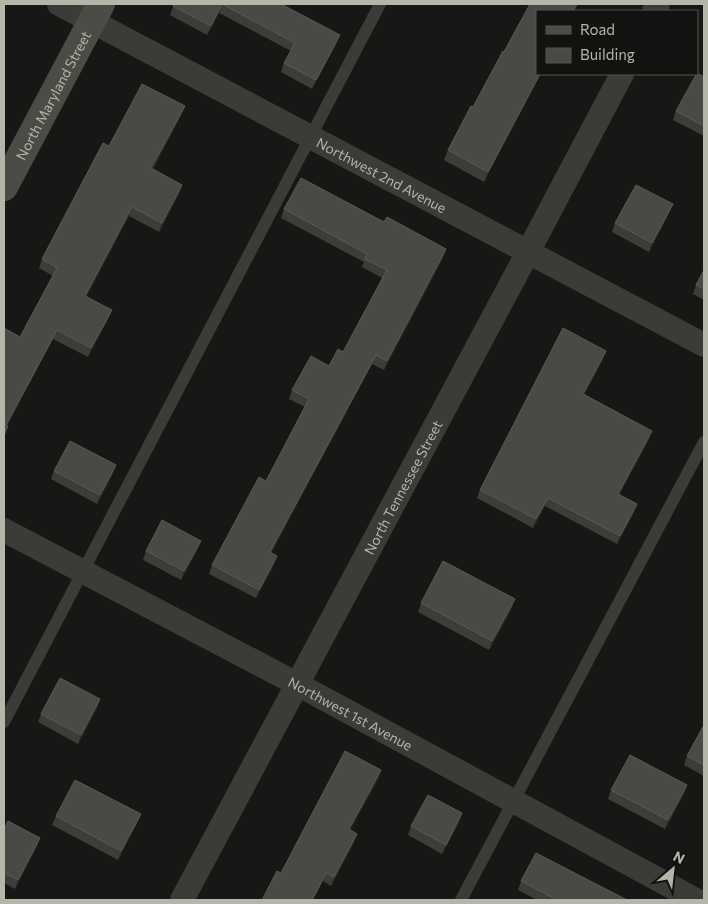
<svg xmlns="http://www.w3.org/2000/svg" width="708" height="904" font-family="Commissioner,sans-serif">
  <rect width="100%" height="100%" fill="#171816"/>
  <g fill="none" stroke-linecap="round" stroke-linejoin="round">
    <g stroke="#3a3c37" stroke-width="12">
      <polyline points="4,722 380,4"/>
      <polyline points="461,900 704,442"/>
    </g>
    <g stroke="#3a3c37" stroke-width="24">
      <path id="s1" d="M59,4L704,345"/>
      <polyline points="654,11 658,4"/>
      <path id="s2" d="M4,530L297,684L696,900"/>
      <path id="s3" d="M182,900L528,252L622,74"/>
    </g>
    <path stroke="#4a4c46" stroke-width="28" id="s4" d="M4,187L101,4"/>
  </g>
  <g fill="#3b3d39">
    <polygon points="174,4 281,4 336,44 312,89 281,72 284,63 291,51 219,13 207,35 170,15"/>
    <polygon points="530,4 578,4 574,11 537,11 537,74 484,182 444,160 448,150 473,107"/>
    <polygon points="704,77 704,136 673,120 676,111"/>
    <polygon points="185,106 181,115 153,169 182,185 179,194 159,232 129,216 86,297 112,310 108,319 88,357 53,339 7,425 5,435 4,437 4,328 20,337 53,276 39,268 42,259 109,146"/>
    <polygon points="673,204 669,213 649,252 612,232 615,223"/>
    <polygon points="284,209 443,258 384,370 372,364 271,553 274,565 256,598 209,574 212,565 266,481 305,407 289,399 292,390 329,366 343,352 382,278 362,267 364,262 281,218"/>
    <polygon points="704,270 704,300 693,294 696,285"/>
    <polygon points="606,351 603,359 584,395 649,439 619,495 637,504 634,512 617,544 545,506 533,528 477,498 480,490"/>
    <polygon points="54,471 113,474 97,504 51,479"/>
    <polygon points="197,550 181,580 143,560 146,551"/>
    <polygon points="421,603 512,608 489,650 418,612"/>
    <polygon points="100,699 97,708 78,744 38,722 41,714"/>
    <polygon points="704,725 704,776 684,765 687,756"/>
    <polygon points="381,770 378,779 350,830 354,842 331,886 323,881 313,900 262,900 281,873"/>
    <polygon points="611,790 684,794 665,829 608,799"/>
    <polygon points="462,813 459,822 442,854 408,835 411,826"/>
    <polygon points="56,816 137,823 118,860 52,825"/>
    <polygon points="4,830 37,846 15,889 4,883"/>
    <polygon points="521,881 627,900 537,900 518,890"/>
  </g>
  <g fill="#272926">
    <polygon points="222,4 219,13 207,35 211,26"/>
    <polygon points="577,4 578,4 574,11 573,11"/>
    <polygon points="340,35 336,44 312,89 316,80"/>
    <polygon points="540,74 541,74 484,182 488,172"/>
    <polygon points="185,106 181,115 148,177 151,168"/>
    <polygon points="182,185 179,194 159,232 162,223"/>
    <polygon points="673,204 669,213 649,252 652,243"/>
    <polygon points="132,207 129,216 82,305 85,296"/>
    <polygon points="446,249 443,258 384,370 387,361"/>
    <polygon points="112,310 108,319 88,357 91,348"/>
    <polygon points="57,330 53,339 4,432 6,425"/>
    <polygon points="606,351 603,359 580,403 583,394"/>
    <polygon points="376,355 372,364 267,561 270,552"/>
    <polygon points="652,431 649,439 615,503 618,494"/>
    <polygon points="116,465 113,474 97,504 100,495"/>
    <polygon points="548,498 545,506 533,528 536,519"/>
    <polygon points="637,504 634,512 617,544 620,536"/>
    <polygon points="201,541 197,550 181,580 184,571"/>
    <polygon points="277,556 274,565 256,598 259,590"/>
    <polygon points="515,599 512,608 489,650 492,641"/>
    <polygon points="100,699 97,708 78,744 81,735"/>
    <polygon points="381,770 378,779 346,838 349,829"/>
    <polygon points="687,785 684,794 665,829 668,820"/>
    <polygon points="462,813 459,822 442,854 446,845"/>
    <polygon points="141,814 137,823 118,860 121,851"/>
    <polygon points="357,834 354,842 331,886 334,877"/>
    <polygon points="40,838 37,846 15,889 18,880"/>
    <polygon points="326,873 323,881 313,900 312,900"/>
  </g>
  <g fill="#484a45" stroke="#585b55">
    <polygon points="174,4 281,4 340,35 316,80 284,63 295,43 222,4 211,26 173,6"/>
    <polygon points="530,4 577,4 573,11 537,11 537,74 540,74 488,172 448,150 471,106 473,107 503,51 504,52"/>
    <polygon points="697,73 704,77 704,126 676,111"/>
    <polygon points="142,84 185,106 151,168 182,185 162,223 132,207 85,296 112,310 91,348 57,330 6,425 8,426 4,435 4,328 20,337 57,268 42,259 103,143 109,146"/>
    <polygon points="301,178 384,222 387,217 446,249 387,361 376,355 270,552 277,556 259,590 212,565 259,477 266,481 309,399 292,390 311,356 329,366 338,349 343,352 387,270 365,259 367,254 284,209"/>
    <polygon points="636,185 673,204 652,243 615,223"/>
    <polygon points="704,270 704,289 696,285"/>
    <polygon points="563,328 606,351 583,394 652,431 618,494 637,504 620,536 548,498 536,519 480,490"/>
    <polygon points="70,441 116,465 100,495 54,471"/>
    <polygon points="162,520 201,541 184,571 146,551"/>
    <polygon points="443,561 515,599 492,641 421,603"/>
    <polygon points="60,678 100,699 81,735 41,714"/>
    <polygon points="704,725 704,765 687,756"/>
    <polygon points="345,751 381,770 349,829 357,834 334,877 326,873 312,900 262,900 277,871 281,873"/>
    <polygon points="630,755 687,785 668,820 611,790"/>
    <polygon points="75,780 141,814 121,851 56,816"/>
    <polygon points="428,795 462,813 446,845 411,826"/>
    <polygon points="8,821 40,838 18,880 4,873 4,830"/>
    <polygon points="536,853 627,900 557,900 521,881"/>
  </g>
  <g text-anchor="middle" dominant-baseline="central" stroke-width="4.5" stroke-linejoin="round" paint-order="stroke">
    <g font-size="14" fill="#b2b7a9" stroke="#121311">
      <text stroke="none"><textPath href="#s4" startOffset="104">North Maryland Street</textPath></text>
      <text stroke="none"><textPath href="#s1" startOffset="365">Northwest 2nd Avenue</textPath></text>
      <text stroke="none"><textPath href="#s3" startOffset="468">North Tennessee Street</textPath></text>
      <text stroke="none"><textPath href="#s2" startOffset="392">Northwest 1st Avenue</textPath></text>
    </g>
  </g>
  <rect width="708" height="904" fill="none" stroke="#b2b7a9" stroke-width="10"/>
  <rect x="536" y="10" width="162" height="65" fill="#121311" stroke="#52554e"/>
  <rect x="546" y="26" width="25" height="8" fill="#4a4c46" stroke="#52554e"/>
  <text x="580" y="35" font-size="15" fill="#b2b7a9">Road</text>
  <rect x="546" y="48" width="25" height="15" fill="#484a45" stroke="#52554e"/>
  <text x="580" y="60" font-size="15" fill="#b2b7a9">Building</text>
  <g transform="translate(673 869) rotate(28)" stroke="#121311" stroke-width="4" paint-order="stroke">
  <path d="M0-4L9 19L0 12L-9 19Z" fill="#b2b7a9"/>
  <text y="-8" font-size="14" font-weight="bold" text-anchor="middle" fill="#b2b7a9">N</text>
  </g>
</svg>
